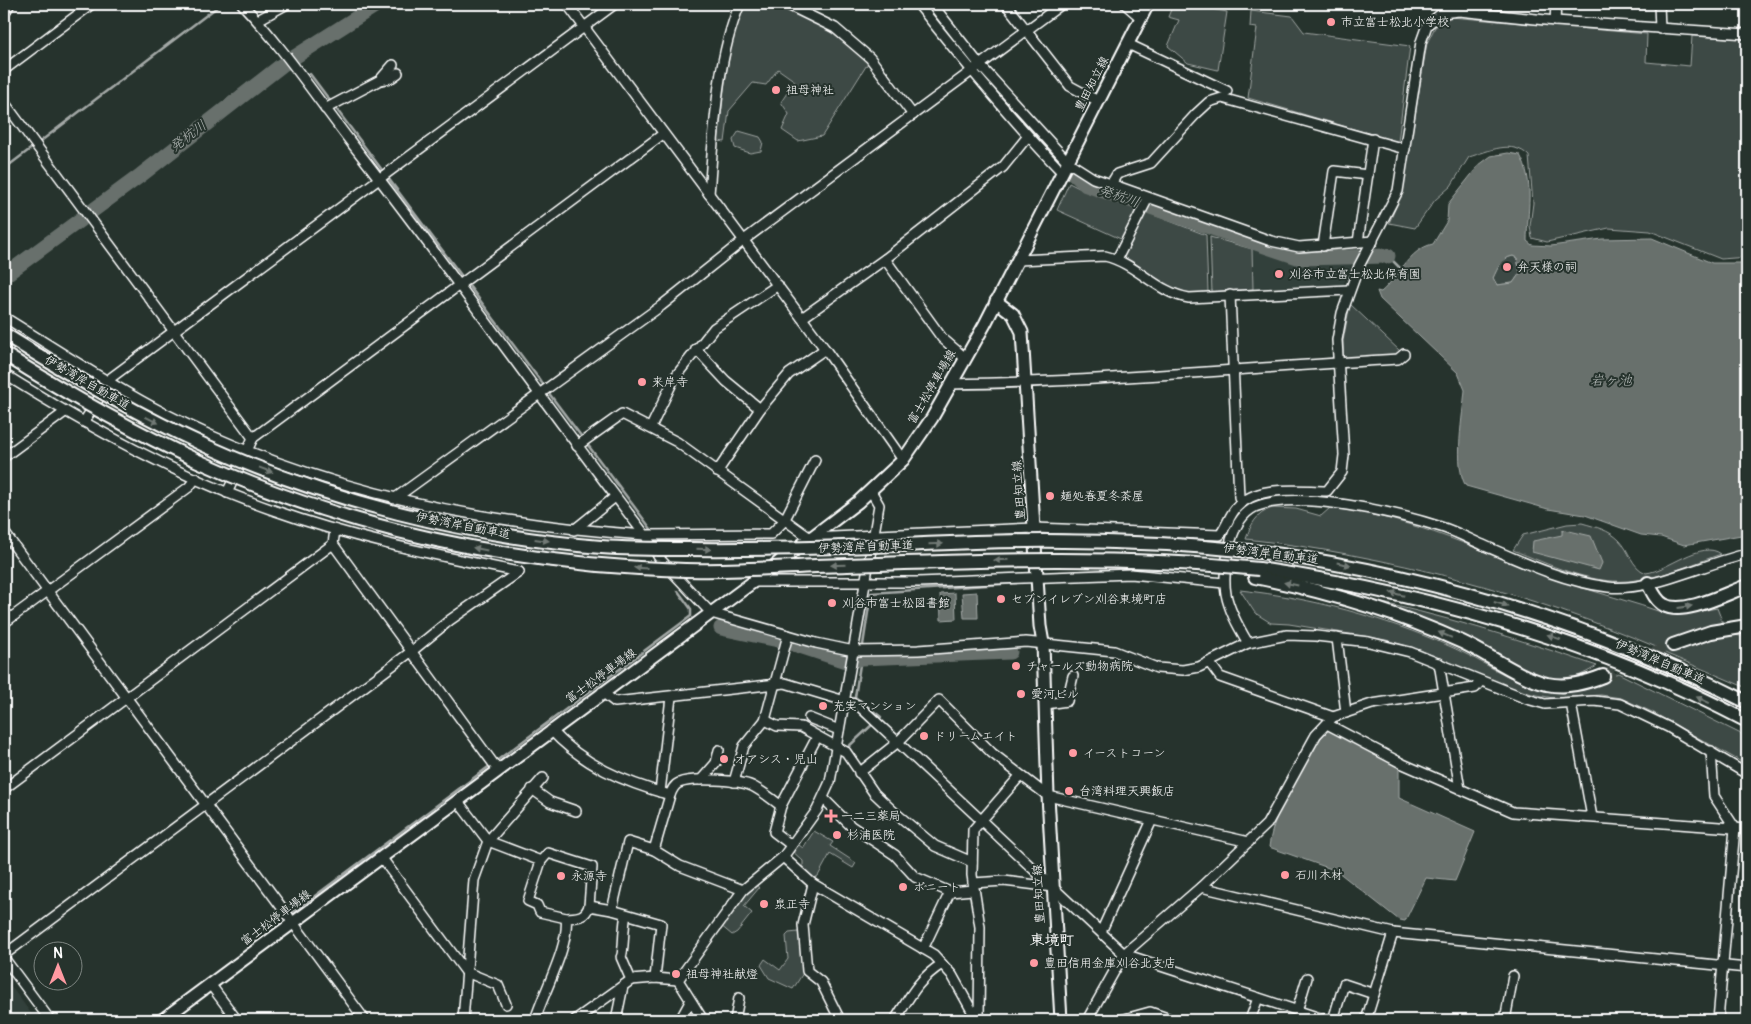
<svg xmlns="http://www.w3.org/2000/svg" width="1751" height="1024" font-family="Pangolin,'Klee One',sans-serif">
  <rect width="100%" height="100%" fill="#26332d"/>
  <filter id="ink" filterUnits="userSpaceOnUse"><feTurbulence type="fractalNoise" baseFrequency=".02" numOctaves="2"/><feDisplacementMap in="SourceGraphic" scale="10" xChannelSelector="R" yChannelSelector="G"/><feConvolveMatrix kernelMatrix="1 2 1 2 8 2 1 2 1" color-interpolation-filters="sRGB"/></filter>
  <g filter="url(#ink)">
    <g fill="#333f3a">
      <polygon points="1209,235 1291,260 1353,262 1343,286 1210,292"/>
      <polygon points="4,977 36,1020 4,1020"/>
    </g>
    <g fill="#3e4944" stroke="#9ea4a2">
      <path d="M745,4C798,4 831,30 868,63L822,136L798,141L782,130L789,114L781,102L795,81L778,69L766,85L753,83L729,111L725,142L718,141C724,96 726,46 745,4Z"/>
      <polygon points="1173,4 1185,4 1227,12 1218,70 1188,63 1168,46 1179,20 1168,17"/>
      <polygon points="1251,11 1292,16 1304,32 1410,46 1398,142 1248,98 1257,28 1250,27"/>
      <path d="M1451,17L1647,34L1646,62L1690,66L1692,36L1747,39V257L1721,259L1650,231L1609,228L1547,242L1532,238L1530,226L1533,203L1529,156C1512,139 1489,151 1469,157L1451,186L1435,200L1415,228L1389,223L1402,193L1427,43L1435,27Z"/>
      <polygon points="739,131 760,137 763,142 761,151 750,153 735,148 733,140"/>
      <polygon points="1069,183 1083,190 1139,209 1123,240 1057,210"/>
      <polygon points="1146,212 1206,235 1208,292 1180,294 1122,258"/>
      <polygon points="1210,237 1252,249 1253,289 1212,292"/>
      <path d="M1513,256L1517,258L1520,273L1513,283L1497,285L1493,278C1497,268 1501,258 1513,256Z"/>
      <polygon points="1350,304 1400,351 1396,356 1343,359 1343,341"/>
      <path d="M1272,508L1296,509L1321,516L1330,508C1411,516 1487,554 1562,581C1597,593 1633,602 1667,614L1679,615L1717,608L1724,626L1694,642L1728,634L1747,637V688L1660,651L1661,649C1529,593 1389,555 1246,539C1251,524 1256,514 1272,508Z"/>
      <path d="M1582,523C1596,527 1609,530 1619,540C1630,551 1631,567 1646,573C1667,571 1702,539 1721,554C1692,564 1659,579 1628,581C1589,584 1548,564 1513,550L1523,535L1567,524Z"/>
      <path d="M1240,590C1313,598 1382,617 1449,646C1484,661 1516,686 1553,692C1575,696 1599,682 1618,673L1747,737V765L1652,712L1621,698L1601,695L1553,698L1532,694L1492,681L1420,650L1386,640L1289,624L1271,623L1255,613Z"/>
      <path d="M1359,598C1440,614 1519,639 1597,666C1578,678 1565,682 1543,678Z"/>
      <polygon points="814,831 833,842 830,846 856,863 853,868 830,854 818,876 813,879 803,870 803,861 790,849 796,843 803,848"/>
      <polygon points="755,883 759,888 744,906 752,913 737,932 732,935 720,925 745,892"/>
      <polygon points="798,932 801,934 805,970 793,989 769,978 761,965 765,959 780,970 788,959 786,936 789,933"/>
    </g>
    <g fill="#67706c" stroke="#a4a9a7" fill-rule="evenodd">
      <path d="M1508,153L1520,155C1535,183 1527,211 1527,241L1532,245L1551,246L1602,239L1652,238L1712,263H1747V534L1684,545L1661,537L1641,535L1585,515L1548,509L1466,486C1453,466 1463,414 1465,390L1458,373L1380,299L1377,291L1381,292C1398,278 1409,249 1433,244L1447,221L1448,204L1479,165L1491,156ZM1513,256L1517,258L1520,273L1513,283L1497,285L1493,278C1498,268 1501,258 1513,256Z"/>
      <polygon points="1565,530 1591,536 1602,563 1599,570 1532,552 1533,541 1562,535 1562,531"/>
      <polygon points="977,592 978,618 964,618 962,593"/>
      <polygon points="955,593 956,619 941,620 940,594"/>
      <path d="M1330,729L1399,765V798L1475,832L1455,881L1426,878L1405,921L1399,920L1337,871L1269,847C1273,813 1304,751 1330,729Z"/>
    </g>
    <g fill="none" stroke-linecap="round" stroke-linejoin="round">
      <g stroke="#a4a9a7" stroke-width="2.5">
        <polyline points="296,55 296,56"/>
        <polyline points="310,74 545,387"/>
        <polyline points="37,144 221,4"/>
        <polyline points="4,169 33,147"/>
        <polyline points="1388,256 1401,269"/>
        <polyline points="548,392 651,529"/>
        <polyline points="881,717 855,697 871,593 1017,583"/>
        <polyline points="847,748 873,724"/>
        <polyline points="495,762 691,616 691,609 678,591"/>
        <polyline points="292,913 491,765"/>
      </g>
      <g stroke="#67706c" stroke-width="15">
        <polyline points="924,4 969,61 1057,158 1086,185 1300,258 1388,256"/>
        <polyline points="4,276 141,175 282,65 378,4"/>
        <polyline points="721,628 788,642 849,662 861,658 1010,652"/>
      </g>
      <polyline stroke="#3c4742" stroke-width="12" stroke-dasharray="12 6" stroke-linecap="butt" points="1603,676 1673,645"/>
      <defs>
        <g id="minor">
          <path d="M242,4C282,46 314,94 350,141C451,270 545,405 645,535L771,534L784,521L815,460"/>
          <polyline points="567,4 825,349 903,460"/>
          <polyline points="786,4 835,28 870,58 913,115"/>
          <path d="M918,4C964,62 1011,119 1062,172"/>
          <polyline points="932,4 979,64 1068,162 1093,178 1111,184 1117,174 1151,163 1196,114 1209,102 1222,98 1405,149"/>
          <polyline points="1006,4 1070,86 1098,101"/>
          <polyline points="1125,4 1140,17"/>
          <polyline points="1659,4 1660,29"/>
          <polyline points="4,14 10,4"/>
          <polyline points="258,20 287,4"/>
          <polyline points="1555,21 1556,4"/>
          <polyline points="1128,44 1227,91"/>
          <polyline points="4,70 92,4"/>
          <polyline points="380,80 391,78 398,73"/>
          <polyline points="4,102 253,438"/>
          <polyline points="325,109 380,80 393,65"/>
          <polyline points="1111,184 1271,241 1299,247 1373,241"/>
          <path d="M709,194C714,133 716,60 740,4"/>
          <polyline points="1358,242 1373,139"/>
          <polyline points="1323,246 1334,171 1368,175"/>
          <polyline points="885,259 942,338 965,358"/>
          <polyline points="1117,259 1148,198"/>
          <path d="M1018,260L1105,256C1136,263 1157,293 1189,298L1348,290"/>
          <polyline points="1230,295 1239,497 1241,502"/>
          <path d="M4,317C56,349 108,384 162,412C311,489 479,524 645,535L660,559L711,613L816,643L854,651L918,650L1026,642L1114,651L1157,668L1183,670L1199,667L1248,643L1287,635L1316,636L1369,642L1410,652L1527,699L1545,704L1594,701L1620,704L1668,727L1747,774"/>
          <polyline points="802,318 885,259 1003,167 1028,136"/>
          <polyline points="696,349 726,381 760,409"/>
          <path d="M4,374C89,427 178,477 273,510C354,539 436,555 519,572"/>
          <path d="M951,384C1100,382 1249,368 1398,359L1404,354"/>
          <polyline points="84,422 112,377 615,4"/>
          <polyline points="651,427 675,377 714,328 778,285"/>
          <path d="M577,446L622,414L677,442L810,538L1035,528L1220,535C1227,526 1229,516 1236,508C1257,484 1298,491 1327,491L1342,472L1344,455L1337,340L1342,313L1359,266L1398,191L1421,42L1427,25L1442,13L1459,11L1555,21L1747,34"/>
          <polyline points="4,457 65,412"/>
          <polyline points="717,472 760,409 789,374 825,349"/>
          <polyline points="227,493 253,438 663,134"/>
          <polyline points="394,499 661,306 744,240 1062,4"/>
          <polyline points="574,530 615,497"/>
          <polyline points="4,532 365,1020"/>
          <polyline points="333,544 498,770"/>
          <polyline points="753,582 918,582 1131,574 1224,583"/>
          <polyline points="4,623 189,487 196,478"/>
          <polyline points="1337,638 1346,713"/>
          <path d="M1248,643C1224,603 1219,586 1231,540C1235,527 1243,513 1255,507C1296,489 1398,513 1441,527C1455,531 1469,539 1483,545C1522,562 1565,582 1608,587C1650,592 1705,563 1747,554"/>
          <polyline points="1209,662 1220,677 1333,717"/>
          <polyline points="1439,663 1460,789"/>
          <polyline points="602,692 615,702 785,683 858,705 1124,954 1326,1020"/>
          <polyline points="1571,703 1592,817"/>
          <polyline points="1046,704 1067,701 1073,676"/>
          <polyline points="809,718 839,730"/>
          <polyline points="765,720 777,726 801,727 846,752 874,793 892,810 935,846 972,862"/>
          <polyline points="1327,724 1403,764 1513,812 1747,829"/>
          <path d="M551,730C583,765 624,782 670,795L654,850"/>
          <polyline points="1711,751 1714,796 1735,828 1718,1020"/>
          <polyline points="859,773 898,742 939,700 992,753 1048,796 1249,842"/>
          <polyline points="701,780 716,763 719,750"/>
          <polyline points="734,782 744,746 765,720 788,635"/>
          <polyline points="4,789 333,544 335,530"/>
          <polyline points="532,789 550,802 576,811"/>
          <polyline points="660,792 671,697"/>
          <path d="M670,795C672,790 674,785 679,783C692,777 739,780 752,786C762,791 772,799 781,806"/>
          <polyline points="824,799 851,826 895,855 915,877 950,892 973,890"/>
          <polyline points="457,800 488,841 474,880 463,1020"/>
          <polyline points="791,845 774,832 781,806 817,737"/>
          <polyline points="381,857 466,972 498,985 506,1004"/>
          <polyline points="783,857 813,884 934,955 952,975 977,1020"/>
          <polyline points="541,861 488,841 543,778"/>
          <polyline points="973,883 1004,881 1053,887"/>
          <polyline points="813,884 803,925 807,971 821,982 840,1020"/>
          <polyline points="1201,887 1393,933 1747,968"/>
          <polyline points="612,910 661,924 655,978"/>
          <path d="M626,915C623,925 624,953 621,957L631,980"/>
          <polyline points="566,918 540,912 537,905 528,901 541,861 548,853 592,867 589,906"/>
          <polyline points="1101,932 1152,820"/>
          <polyline points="923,949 950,892"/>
          <polyline points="4,955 412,651 450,620 519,572"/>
          <polyline points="4,958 50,1020"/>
          <polyline points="210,984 237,1020"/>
          <polyline points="1297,1011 1307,978"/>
          <path d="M535,1020C543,993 570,945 566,918C577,917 585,918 589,906L612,910L628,842L654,850L680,866L743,890"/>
          <polyline points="575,1020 631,980 655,978 678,980"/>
          <polyline points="616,1020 623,986"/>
          <polyline points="680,1020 690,1002"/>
          <polyline points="703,1020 678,980 743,890 783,857 817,810 830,782 879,505 871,491"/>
          <polyline points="735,1020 739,998"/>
          <path d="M895,1020C909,998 919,978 942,964"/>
          <polyline points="979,1020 980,927 972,875 973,830 1020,776"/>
          <polyline points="1087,1020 1124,954 1201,887 1267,824 1316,735 1333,717 1372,704 1475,688 1481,681"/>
          <polyline points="1121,1020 1150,1012 1173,1020"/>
          <polyline points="1250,1020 1258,998"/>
          <polyline points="1333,1020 1344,984 1374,994"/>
          <polyline points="1366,1020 1393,933"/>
          <polyline points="1505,1020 1513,976"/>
        </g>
        <g id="major">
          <polyline points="996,301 1013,314 1022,332 1040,626 1043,643 1048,796 1061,1020"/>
          <polyline points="162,1020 753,582 858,502 903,460 932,418 985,324 1148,4"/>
        </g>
        <g id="highway">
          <path d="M1261,552C1431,575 1594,625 1747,702"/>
          <path d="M1259,569C1429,594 1595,641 1747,721"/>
          <path d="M1255,577C1326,591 1396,612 1462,642C1490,655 1518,677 1547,684C1567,688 1585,683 1603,676"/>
          <path d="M1648,583C1652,591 1656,601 1664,605C1684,616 1727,593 1747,586"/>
          <polyline points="1673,645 1711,632 1747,626"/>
        </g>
      </defs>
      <use href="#minor" stroke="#fff" stroke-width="12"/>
      <use href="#major" stroke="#fff" stroke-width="15"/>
      <use href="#highway" stroke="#fff" stroke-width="16"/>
      <use href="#minor" stroke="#26332d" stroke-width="9"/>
      <use href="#major" stroke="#26332d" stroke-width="11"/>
      <use href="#highway" stroke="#26332d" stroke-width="12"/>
      <defs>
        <g id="highway-bridge">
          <path d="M4,334C68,374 134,413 204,445C328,501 465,536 601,547C629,549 658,549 686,549C782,550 878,546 974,542C1069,539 1166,542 1261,552"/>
          <path d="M4,354C66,393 130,430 198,461C350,530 518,566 685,570C729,571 772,568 816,566C964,561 1111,554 1259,569"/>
        </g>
      </defs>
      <use href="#highway-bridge" stroke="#fff" stroke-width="16" stroke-linecap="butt"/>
      <use href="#highway-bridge" stroke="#26332d" stroke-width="12"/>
    </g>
    <defs><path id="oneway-solid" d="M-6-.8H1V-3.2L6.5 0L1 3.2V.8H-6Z" transform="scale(1.25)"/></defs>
    <g fill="#727a76">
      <use href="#oneway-solid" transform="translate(152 420) rotate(26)"/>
      <use href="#oneway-solid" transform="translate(266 470) rotate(21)"/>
      <use href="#oneway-solid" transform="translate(542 540) rotate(7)"/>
      <use href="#oneway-solid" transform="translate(936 544) rotate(-2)"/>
      <use href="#oneway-solid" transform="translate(480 549) rotate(-169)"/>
      <use href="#oneway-solid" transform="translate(704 549) rotate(1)"/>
      <use href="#oneway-solid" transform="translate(1001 560) rotate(179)"/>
      <use href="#oneway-solid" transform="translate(1344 564) rotate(11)"/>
      <use href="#oneway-solid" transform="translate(838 565) rotate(178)"/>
      <use href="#oneway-solid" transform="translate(641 568) rotate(-177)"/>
      <use href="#oneway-solid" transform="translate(1291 584) rotate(-168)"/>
      <use href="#oneway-solid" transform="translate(1397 594) rotate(-166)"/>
      <use href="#oneway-solid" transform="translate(1501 604) rotate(16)"/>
      <use href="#oneway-solid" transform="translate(1685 607) rotate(-8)"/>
      <use href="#oneway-solid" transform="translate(1445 635) rotate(-157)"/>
      <use href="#oneway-solid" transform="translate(1554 637) rotate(-160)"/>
      <use href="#oneway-solid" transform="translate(1703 700) rotate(-155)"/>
    </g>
  </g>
  <g fill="#ff9aa2" stroke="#26332d" stroke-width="2">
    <circle cx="1331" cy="22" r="5"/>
    <circle cx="776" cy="90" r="5"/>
    <circle cx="1507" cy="267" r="5"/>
    <circle cx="1279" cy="274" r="5"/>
    <circle cx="642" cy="382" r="5"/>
    <circle cx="1050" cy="496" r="5"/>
    <circle cx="1001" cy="599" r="5"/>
    <circle cx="832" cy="603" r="5"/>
    <circle cx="1016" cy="666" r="5"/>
    <circle cx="1021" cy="694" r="5"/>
    <circle cx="823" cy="706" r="5"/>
    <circle cx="924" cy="736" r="5"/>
    <circle cx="1073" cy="753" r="5"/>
    <circle cx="724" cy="759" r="5"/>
    <circle cx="1069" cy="791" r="5"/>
    <path d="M828.5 808.5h5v5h5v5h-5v5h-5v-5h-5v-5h5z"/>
    <circle cx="837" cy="835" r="5"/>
    <circle cx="1285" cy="875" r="5"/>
    <circle cx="561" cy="876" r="5"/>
    <circle cx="903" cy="887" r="5"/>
    <circle cx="764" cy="904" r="5"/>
    <circle cx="1034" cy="963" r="5"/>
    <circle cx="676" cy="974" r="5"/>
  </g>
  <g text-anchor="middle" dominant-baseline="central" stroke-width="4" stroke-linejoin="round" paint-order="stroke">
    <g font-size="12" fill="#fff" stroke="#26332d" text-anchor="start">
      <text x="1341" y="22">市立富士松北小学校</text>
      <text x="786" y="90">祖母神社</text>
      <text x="1517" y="267">弁天様の祠</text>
      <text x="1289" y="274">刈谷市立富士松北保育園</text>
      <text x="652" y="382">来岸寺</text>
      <text x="1060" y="496">麺処春夏冬茶屋</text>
      <text x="1011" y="599">セブンイレブン刈谷東境町店</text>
      <text x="842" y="603">刈谷市富士松図書館</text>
      <text x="1026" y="666">チャールズ動物病院</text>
      <text x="1031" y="694">愛河ビル</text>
      <text x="833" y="706">充実マンション</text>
      <text x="934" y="736">ドリームエイト</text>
      <text x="1083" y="753">イーストコーン</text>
      <text x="734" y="759">オアシス・児山</text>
      <text x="1079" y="791">台湾料理天興飯店</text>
      <text x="841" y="816">一二三薬局</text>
      <text x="847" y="835">杉浦医院</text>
      <text x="1295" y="875">石川木材</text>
      <text x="571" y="876">永源寺</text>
      <text x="913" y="887">ボニート</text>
      <text x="774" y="904">泉正寺</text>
      <text x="1044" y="963">豊田信用金庫刈谷北支店</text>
      <text x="686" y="974">祖母神社献燈</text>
    </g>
    <g font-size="12" fill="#fff" stroke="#26332d">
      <text transform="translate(1092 84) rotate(-63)">豊田知立線</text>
      <text transform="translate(87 383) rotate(30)">伊勢湾岸自動車道</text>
      <text transform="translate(932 387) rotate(-60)">富士松停車場線</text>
      <text transform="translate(1019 490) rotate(-94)">豊田知立線</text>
      <text transform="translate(463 526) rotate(11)">伊勢湾岸自動車道</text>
      <text transform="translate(866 547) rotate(-2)">伊勢湾岸自動車道</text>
      <text transform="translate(1271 554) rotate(7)">伊勢湾岸自動車道</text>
      <text transform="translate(1660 662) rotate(23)">伊勢湾岸自動車道</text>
      <text transform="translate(601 676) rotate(-36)">富士松停車場線</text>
      <text transform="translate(1039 894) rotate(-93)">豊田知立線</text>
      <text transform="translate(276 918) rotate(-37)">富士松停車場線</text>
    </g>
    <g font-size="14" font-style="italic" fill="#b3b8b6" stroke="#26332d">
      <text transform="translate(188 136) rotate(-37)">発杭川</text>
      <text transform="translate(1119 196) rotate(19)">発杭川</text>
      <text x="1611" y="380">岩ヶ池</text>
    </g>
    <g font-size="15" font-weight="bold" fill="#fff" stroke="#26332d">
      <text x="1052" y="940">東境町</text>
    </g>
  </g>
  <rect width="1751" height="1024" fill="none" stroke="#26332d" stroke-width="20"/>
  <rect x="10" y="10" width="1731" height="1004" fill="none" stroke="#fff" stroke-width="2" filter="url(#ink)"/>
  <g transform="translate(58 966)"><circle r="24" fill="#26332d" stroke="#7d8581"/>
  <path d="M0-4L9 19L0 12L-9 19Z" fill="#ff9aa2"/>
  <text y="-8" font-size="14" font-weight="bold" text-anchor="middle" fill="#ffffff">N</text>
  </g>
</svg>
